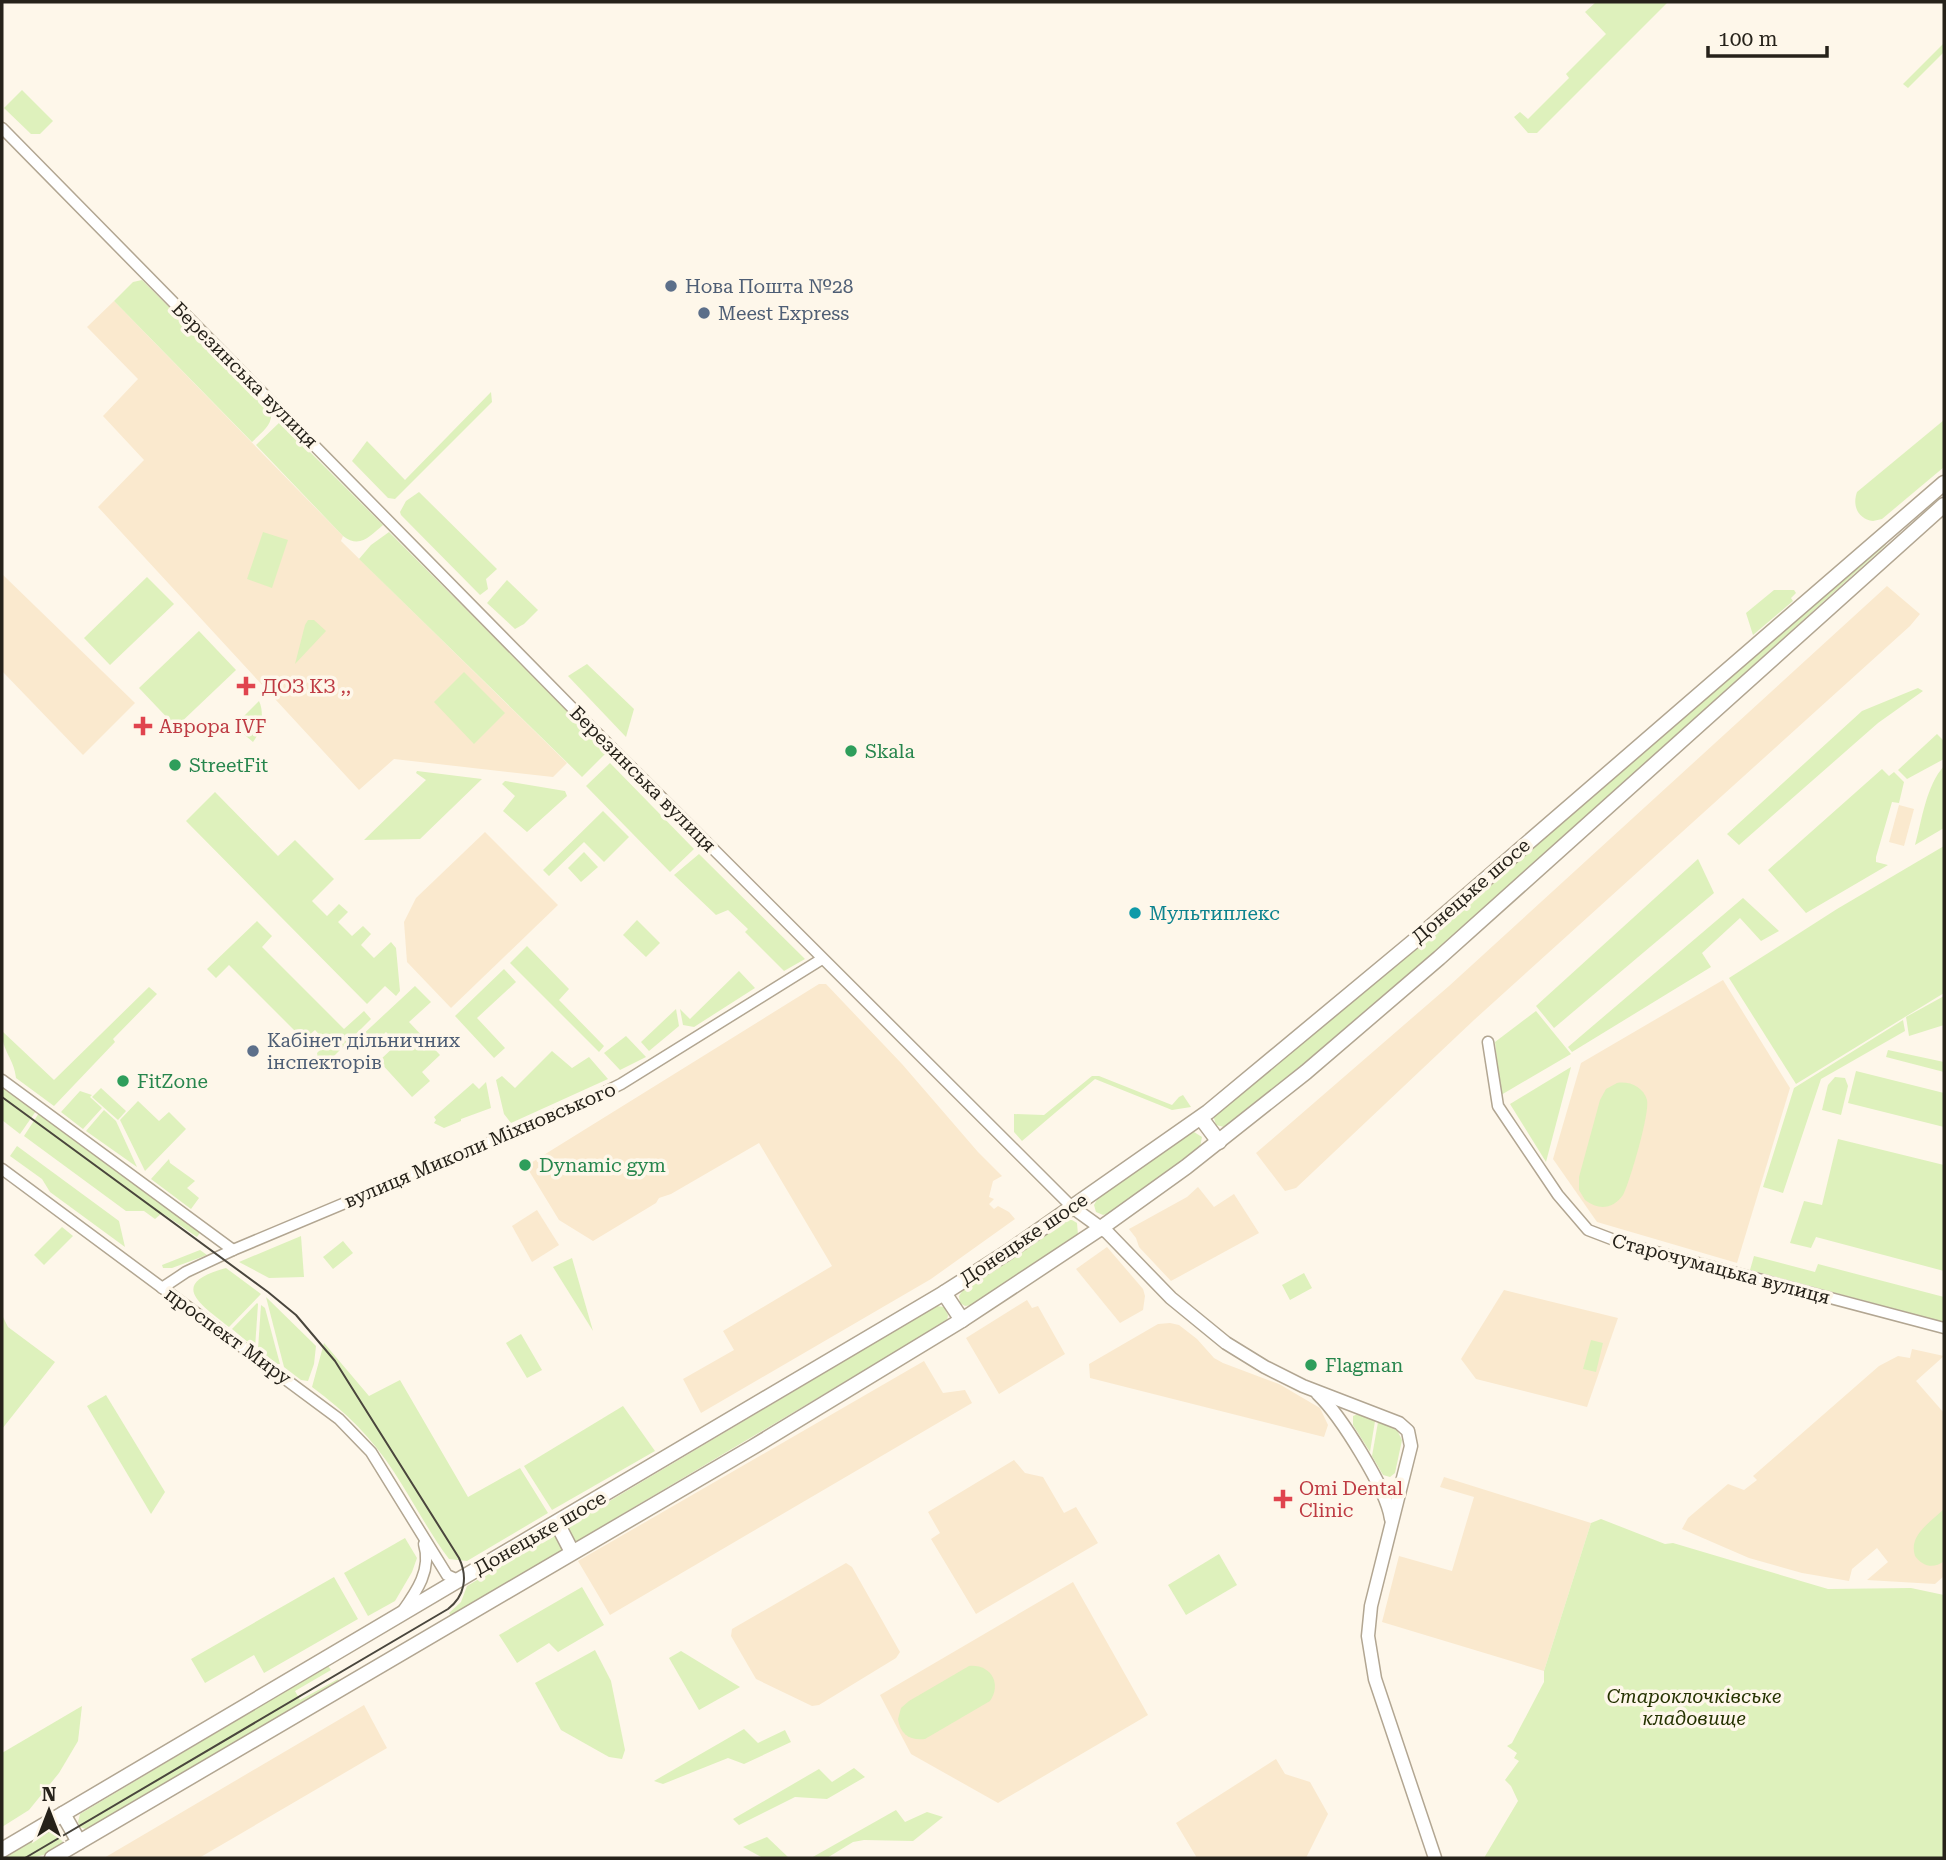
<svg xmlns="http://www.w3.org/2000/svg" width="1946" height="1860" font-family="'Roboto Serif',serif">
  <rect width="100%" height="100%" fill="#fef7ea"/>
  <g fill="#fae9ce">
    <polygon points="114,301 343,536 341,541 567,763 553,777 394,759 359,790 98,507 144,460 103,416 138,379 87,327"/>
    <polygon points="2,574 135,703 83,755 2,671"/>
    <polygon points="1887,586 1920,614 1910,626 1474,1020 1296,1188 1285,1191 1256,1153 1449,986"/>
    <polygon points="1899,805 1914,809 1904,846 1889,842"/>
    <polygon points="485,832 558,905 451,1008 407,962 404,922 416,898"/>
    <polygon points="1723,980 1790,1088 1737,1263 1597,1222 1553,1159 1581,1063"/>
    <polygon points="819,984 826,984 902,1064 978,1152 1002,1176 993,1181 989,1197 994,1199 989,1204 994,1209 998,1206 1009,1212 1015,1219 931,1279 701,1413 683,1379 734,1350 723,1331 832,1266 759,1143 671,1194 659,1198 656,1203 593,1241 559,1220 526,1166"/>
    <polygon points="1198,1187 1214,1207 1234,1194 1259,1233 1171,1281 1139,1247 1136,1238 1129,1229 1187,1197"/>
    <polygon points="537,1210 559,1245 532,1262 512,1226"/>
    <polygon points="1107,1247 1143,1289 1145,1296 1143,1310 1120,1323 1076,1269"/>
    <polygon points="1504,1290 1618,1318 1587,1407 1476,1379 1461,1359"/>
    <polygon points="1027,1300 1032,1308 1038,1306 1065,1354 999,1394 966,1338"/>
    <polygon points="1170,1323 1179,1325 1197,1339 1214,1358 1223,1363 1279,1384 1320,1408 1328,1425 1324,1437 1090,1378 1089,1364 1158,1324"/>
    <polygon points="1912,1349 1944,1356 1916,1381 1944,1413 1944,1576 1935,1584 1867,1580 1888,1562 1877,1548 1852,1569 1849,1581 1802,1573 1749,1558 1682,1529 1688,1518 1728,1484 1744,1490 1757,1480 1753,1476 1879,1366 1898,1356 1910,1358"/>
    <polygon points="924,1361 943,1393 965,1390 972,1403 610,1615 578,1561"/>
    <polygon points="1014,1460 1025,1473 1043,1477 1064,1513 1076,1507 1098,1543 976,1614 931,1539 940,1533 928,1512"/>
    <polygon points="1444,1477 1591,1523 1544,1671 1382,1622 1399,1556 1452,1571 1474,1497 1440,1487"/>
    <polygon points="846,1563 852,1567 900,1652 896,1658 819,1705 812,1706 756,1679 731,1636 732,1629"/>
    <polygon points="1073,1582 1148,1715 998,1803 911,1754 880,1695"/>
    <polygon points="364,1705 387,1748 199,1858 104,1858"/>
    <polygon points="1276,1759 1285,1774 1310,1782 1328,1814 1306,1858 1197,1858 1176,1823"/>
  </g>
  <g fill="#def1bc">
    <polygon points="1596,2 1668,2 1537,133 1528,133 1514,117 1520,112 1528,119 1569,78 1566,74 1606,34 1585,12"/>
    <polygon points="1944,43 1944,52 1908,88 1903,84"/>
    <polygon points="22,90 53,121 40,134 31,134 4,108"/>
    <path d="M142,280L269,407C277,422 262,432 252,442L114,301L133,282Z"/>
    <polygon points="491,392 492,402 395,499 388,498 352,461 367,441 405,480"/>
    <path d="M1944,420V467L1882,519L1873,521C1858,519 1852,506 1857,492Z"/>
    <path d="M280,422L383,525C370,536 360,549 343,536L256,445Z"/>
    <polygon points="419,492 497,569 486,579 488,589 480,595 401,515 400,512 406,501"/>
    <polygon points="263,532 288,540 272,588 247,579"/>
    <polygon points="389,532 605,749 606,753 582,777 359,559 371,545"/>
    <polygon points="1883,542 1886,545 1402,983 1231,1123 1224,1127 1216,1125 1213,1115"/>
    <polygon points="147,577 174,604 110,665 84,638"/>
    <polygon points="507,580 538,610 524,624 515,629 487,603"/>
    <polygon points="1774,590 1794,590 1796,593 1791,598 1793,601 1753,635 1746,613"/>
    <polygon points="308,620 314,620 326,631 295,664 305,625"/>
    <polygon points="199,631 236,670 176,727 139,688"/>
    <polygon points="587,664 634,709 626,737 568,676"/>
    <polygon points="464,672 505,713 474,744 434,702"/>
    <polygon points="1918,688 1923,691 1878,723 1739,845 1727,834 1862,711"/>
    <path d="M259,701C265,714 261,732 253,742L234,726Z"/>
    <polygon points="1937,734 1944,741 1944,759 1907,779 1898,770"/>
    <polygon points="610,763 694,849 670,872 586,786"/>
    <path d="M1944,766V828L1915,845C1922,820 1926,786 1944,766Z"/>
    <polygon points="1882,769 1889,776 1894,772 1904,782 1899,803 1892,802 1876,857 1876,862 1888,865 1806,913 1768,870"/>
    <polygon points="417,771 482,779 420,839 364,840 426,780 416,773"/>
    <polygon points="505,781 565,791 567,796 527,832 503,811 515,796 502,784"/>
    <polygon points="215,792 278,856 295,840 334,879 312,901 327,916 339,904 348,912 338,922 352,936 363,926 371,934 361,945 374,958 391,942 396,948 400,991 396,996 385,986 367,1004 186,821"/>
    <polygon points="603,811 629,837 604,862 584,842 549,876 543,870"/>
    <polygon points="1944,846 1944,993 1796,1084 1729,978 1837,909"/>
    <polygon points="584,852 598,867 581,882 568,868"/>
    <polygon points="699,854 805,959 784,971 745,932 748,929 728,910 716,915 674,875"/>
    <polygon points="1698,859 1714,893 1554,1028 1536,1006"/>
    <polygon points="1743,898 1779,931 1761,941 1740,918 1702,953 1711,967 1572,1052 1568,1047"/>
    <polygon points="637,920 660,943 646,957 623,935"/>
    <polygon points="257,921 272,936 262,947 344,1029 364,1011 371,1019 325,1065 318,1058 317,1053 327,1043 315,1030 304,1040 229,965 216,978 207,969"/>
    <polygon points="527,946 569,989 559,1000 604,1046 599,1052 510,963"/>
    <polygon points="504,969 516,982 477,1018 505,1048 494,1058 455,1016"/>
    <polygon points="739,971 755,988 694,1027 683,1025 680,1009 690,1019"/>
    <polygon points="415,986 431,1002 409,1022 440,1055 422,1072 430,1081 412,1097 379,1061 397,1044 386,1032 367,1049 358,1039"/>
    <path d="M149,987L157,994L113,1039L115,1042L54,1106L16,1078C14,1058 2,1052 2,1031L54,1080Z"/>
    <polygon points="1944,996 1944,1025 1909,1036 1906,1017"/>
    <polygon points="676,1009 679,1026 649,1051 641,1042"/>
    <polygon points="1536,1011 1571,1054 1501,1095 1495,1042"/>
    <polygon points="1903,1020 1905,1031 1821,1079 1783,1193 1763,1187 1794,1088"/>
    <polygon points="626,1036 646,1057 620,1070 604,1053"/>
    <polygon points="1888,1050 1944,1062 1944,1072 1886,1057"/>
    <polygon points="552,1051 572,1068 589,1057 608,1079 511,1123 504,1114 496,1080 502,1076 515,1088"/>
    <polygon points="1571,1067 1546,1162 1510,1104"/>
    <polygon points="1856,1071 1944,1093 1944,1127 1848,1103"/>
    <polygon points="1092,1076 1099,1076 1172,1105 1179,1097 1183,1095 1191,1107 1172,1110 1095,1079 1022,1141 1014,1132 1014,1114 1044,1115"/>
    <polygon points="1835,1077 1845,1078 1848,1086 1841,1115 1822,1110 1828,1085"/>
    <polygon points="486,1082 491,1108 461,1119 461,1121 444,1128 434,1123 436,1120 434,1117 473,1083 479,1089"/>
    <path d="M1617,1083C1630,1081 1643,1087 1647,1100C1650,1113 1630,1181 1623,1195C1613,1209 1599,1211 1585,1200L1579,1190V1177L1600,1100L1606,1089Z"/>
    <polygon points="2,1085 36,1111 20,1134 2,1120"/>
    <polygon points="101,1088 126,1111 118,1120 92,1097"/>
    <polygon points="80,1091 92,1095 90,1097 102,1108 83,1129 61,1112"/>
    <polygon points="138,1101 159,1121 169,1112 186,1129 145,1171 120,1120"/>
    <polygon points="104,1110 116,1121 137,1167 86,1131"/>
    <polygon points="39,1113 201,1231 197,1237 162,1213 155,1219 144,1211 126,1211 24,1136"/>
    <polygon points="1194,1132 1202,1137 1200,1147 1110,1213 1103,1215 1096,1212 1094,1205 1098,1198 1188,1133"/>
    <polygon points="1838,1139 1944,1165 1944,1271 1816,1237 1811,1248 1790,1243 1804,1201 1822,1205"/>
    <polygon points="17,1146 119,1221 125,1247 50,1192 42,1179 10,1156"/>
    <polygon points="169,1159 170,1163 195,1181 187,1188 199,1198 191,1209 151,1179"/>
    <polygon points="1066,1220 1072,1220 1077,1223 1078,1235 972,1305 965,1306 960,1303 959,1296 963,1290"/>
    <polygon points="62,1227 73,1236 44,1265 34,1255"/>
    <polygon points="301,1236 304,1277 269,1278 239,1262"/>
    <polygon points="343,1241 353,1253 333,1269 323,1257"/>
    <polygon points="200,1250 207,1255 172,1268 163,1268 162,1265"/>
    <polygon points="1754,1256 1815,1272 1818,1264 1944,1297 1944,1322 1750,1270"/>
    <polygon points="572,1258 593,1331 553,1267"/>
    <path d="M226,1268L261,1294L229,1327C199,1303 168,1284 226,1268Z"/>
    <polygon points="1304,1273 1312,1288 1290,1300 1282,1285"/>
    <polygon points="266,1297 316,1346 314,1364 308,1381 301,1380 284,1367"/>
    <polygon points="257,1303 258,1304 255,1348 232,1329"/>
    <polygon points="261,1305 265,1308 280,1364 277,1364 258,1349"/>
    <polygon points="937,1306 944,1307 948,1315 947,1321 451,1616 449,1613 461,1602 467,1586"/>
    <polygon points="2,1315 8,1327 55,1362 2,1429"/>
    <polygon points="521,1334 542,1370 527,1378 506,1343"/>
    <polygon points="1591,1340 1603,1343 1596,1372 1583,1369"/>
    <path d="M324,1343L369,1396L400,1380L468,1497L520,1468L548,1513L467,1561L449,1559C428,1531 413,1501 394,1472C372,1438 345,1411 312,1387Z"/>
    <polygon points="106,1395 165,1492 151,1514 87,1406"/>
    <polygon points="623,1406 655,1451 552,1510 524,1466"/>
    <polygon points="1358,1414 1375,1421 1370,1452 1353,1425 1353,1416"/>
    <polygon points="1378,1422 1397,1430 1402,1440 1395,1473 1390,1477 1383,1475 1372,1456"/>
    <path d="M1944,1509V1561C1934,1569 1923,1567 1915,1556C1908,1535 1931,1522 1944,1509Z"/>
    <polygon points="1601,1519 1665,1544 1673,1543 1828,1589 1911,1588 1944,1595 1944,1858 1484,1858 1518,1801 1511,1786 1505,1780 1519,1761 1514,1758 1517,1753 1507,1746 1512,1743 1544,1682 1544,1671 1591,1523"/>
    <polygon points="405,1538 417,1558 412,1572 395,1601 368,1616 344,1573"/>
    <polygon points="1219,1554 1237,1585 1186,1615 1168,1585"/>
    <polygon points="334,1577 358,1619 264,1673 254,1655 205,1683 191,1659"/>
    <polygon points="582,1587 604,1625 558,1652 549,1643 517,1663 499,1635"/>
    <polygon points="595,1650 611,1681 625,1750 622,1759 609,1757 561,1730 535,1683"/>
    <polygon points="681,1651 740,1687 699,1710 669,1658"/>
    <polygon points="328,1666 331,1670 295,1691 300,1700 338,1679 339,1681 88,1830 80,1827 78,1822 80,1814"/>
    <path d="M969,1666C991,1664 1002,1684 990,1701L925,1739C910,1741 900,1734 898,1719L901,1708L909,1701Z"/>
    <polygon points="82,1706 78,1741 59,1773 29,1810 2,1827 2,1753"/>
    <polygon points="744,1729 758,1743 785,1730 791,1742 744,1764 728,1758 663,1784 654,1781"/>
    <polygon points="854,1768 865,1777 827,1799 795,1797 739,1825 733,1819 819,1769 832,1782"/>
    <polygon points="896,1810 905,1822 927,1812 943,1817 913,1841 864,1840 853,1842 827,1858 811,1858"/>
    <path d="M51,1829L60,1831L64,1839C55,1860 22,1858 2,1858Z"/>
    <polygon points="767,1837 789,1858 763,1858 743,1847"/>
  </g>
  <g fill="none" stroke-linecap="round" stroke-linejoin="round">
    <defs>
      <g id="tertiary">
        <polyline points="2,128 592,728 1072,1207"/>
        <polyline points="1488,1042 1498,1106 1558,1195 1588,1230 1622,1243 1944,1328"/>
        <polyline points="2,1080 233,1250"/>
        <polyline points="2,1169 339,1419 371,1452 447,1575 458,1580"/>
        <polyline points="162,1288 186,1272 233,1250 581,1104 621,1084 822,959"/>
        <path d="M402,1612C417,1591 432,1569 424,1544"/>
      </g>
      <g id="secondary">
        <polyline points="1072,1207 1108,1233 1171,1298 1226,1343 1265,1367 1303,1386 1399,1423 1408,1431 1411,1446 1371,1606 1368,1636 1375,1679 1435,1858"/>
        <path d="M1318,1394C1340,1415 1387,1489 1391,1519"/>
      </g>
      <g id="trunk">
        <polyline points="1201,1118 1219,1142"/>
        <polyline points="944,1293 962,1320"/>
        <polyline points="557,1523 572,1552"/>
        <polyline points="63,1814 79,1842"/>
        <polyline points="2,1850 944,1293 1008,1252 1208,1112 1420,936 1944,483"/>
        <polyline points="52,1858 753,1447 962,1320 1101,1228 1186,1167 1306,1072 1439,958 1944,505"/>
      </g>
    </defs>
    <use href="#tertiary" stroke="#b2a692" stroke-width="13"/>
    <use href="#secondary" stroke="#b2a692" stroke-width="15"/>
    <use href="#trunk" stroke="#b2a692" stroke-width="17"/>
    <use href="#tertiary" stroke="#fff" stroke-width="10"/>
    <use href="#secondary" stroke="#fff" stroke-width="12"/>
    <use href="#trunk" stroke="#fff" stroke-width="14"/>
    <path stroke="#4a463d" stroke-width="2" d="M2,1097L268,1292L296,1315L335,1361L459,1558C468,1577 465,1596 448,1609L25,1858"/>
  </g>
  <g fill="#5c6f8a" stroke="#fef7ea" stroke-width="2.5">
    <circle cx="671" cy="286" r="7"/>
    <circle cx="704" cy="313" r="7"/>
    <circle cx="253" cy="1051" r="7"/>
  </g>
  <g fill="#e0444e" stroke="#fef7ea" stroke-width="2.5">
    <path d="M242.5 675.5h7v7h7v7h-7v7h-7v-7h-7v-7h7z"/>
    <path d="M139.5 715.5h7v7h7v7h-7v7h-7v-7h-7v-7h7z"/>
    <path d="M1279.5 1488.5h7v7h7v7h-7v7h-7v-7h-7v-7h7z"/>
  </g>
  <g fill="#2e9e5b" stroke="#fef7ea" stroke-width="2.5">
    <circle cx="851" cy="751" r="7"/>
    <circle cx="175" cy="765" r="7"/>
    <circle cx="123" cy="1081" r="7"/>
    <circle cx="525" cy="1165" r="7"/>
    <circle cx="1311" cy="1365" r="7"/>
  </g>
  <circle fill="#0f9aa8" stroke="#fef7ea" stroke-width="2.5" cx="1135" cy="913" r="7"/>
  <g text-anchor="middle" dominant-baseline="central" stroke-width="7" stroke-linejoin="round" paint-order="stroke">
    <g font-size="19" fill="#4e5e75" stroke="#fef7ea" text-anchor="start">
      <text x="685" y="286">Нова Пошта №28</text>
      <text x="718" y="313">Meest Express</text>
      <text x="267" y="1040">Кабінет дільничних<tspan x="267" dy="22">інспекторів</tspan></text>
    </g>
    <g font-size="19" fill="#26221a" stroke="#fef7ea">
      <text transform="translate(245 375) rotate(45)">Березинська вулиця</text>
      <text transform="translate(643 779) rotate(45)">Березинська вулиця</text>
      <text transform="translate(1471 891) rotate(-41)">Донецьке шосе</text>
      <text transform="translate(480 1145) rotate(-23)">вулиця Миколи Міхновського</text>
      <text transform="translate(1024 1239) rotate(-34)">Донецьке шосе</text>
      <text transform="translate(1721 1269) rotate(15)">Старочумацька вулиця</text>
      <text transform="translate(228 1336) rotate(36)">проспект Миру</text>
      <text transform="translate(540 1533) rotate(-30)">Донецьке шосе</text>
    </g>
    <g font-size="19" fill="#be3a42" stroke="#fef7ea" text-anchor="start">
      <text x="262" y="686">ДОЗ КЗ ,,</text>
      <text x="159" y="726">Аврора IVF</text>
      <text x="1299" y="1488">Omi Dental<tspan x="1299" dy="22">Clinic</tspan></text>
    </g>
    <g font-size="19" fill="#27864d" stroke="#fef7ea" text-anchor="start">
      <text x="865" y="751">Skala</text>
      <text x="189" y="765">StreetFit</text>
      <text x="137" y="1081">FitZone</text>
      <text x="539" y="1165">Dynamic gym</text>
      <text x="1325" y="1365">Flagman</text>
    </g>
    <g font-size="19" fill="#0d838f" stroke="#fef7ea" text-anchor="start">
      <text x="1149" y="913">Мультиплекс</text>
    </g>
    <g font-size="19" font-style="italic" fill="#243200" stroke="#fef7ea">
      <text x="1694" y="1696">Староклочківське<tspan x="1694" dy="22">кладовище</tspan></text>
    </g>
  </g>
  <rect width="1946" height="1860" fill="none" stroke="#26221a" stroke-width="7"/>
  <g transform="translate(49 1811)" stroke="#fef7ea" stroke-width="5" paint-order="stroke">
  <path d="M0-5L12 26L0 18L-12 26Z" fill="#26221a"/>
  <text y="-10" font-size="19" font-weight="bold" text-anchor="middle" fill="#26221a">N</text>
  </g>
  <path d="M1708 46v10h119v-10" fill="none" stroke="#26221a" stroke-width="3.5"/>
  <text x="1718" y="46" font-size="21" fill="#26221a" stroke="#fef7ea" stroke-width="5" paint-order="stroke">100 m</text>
</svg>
